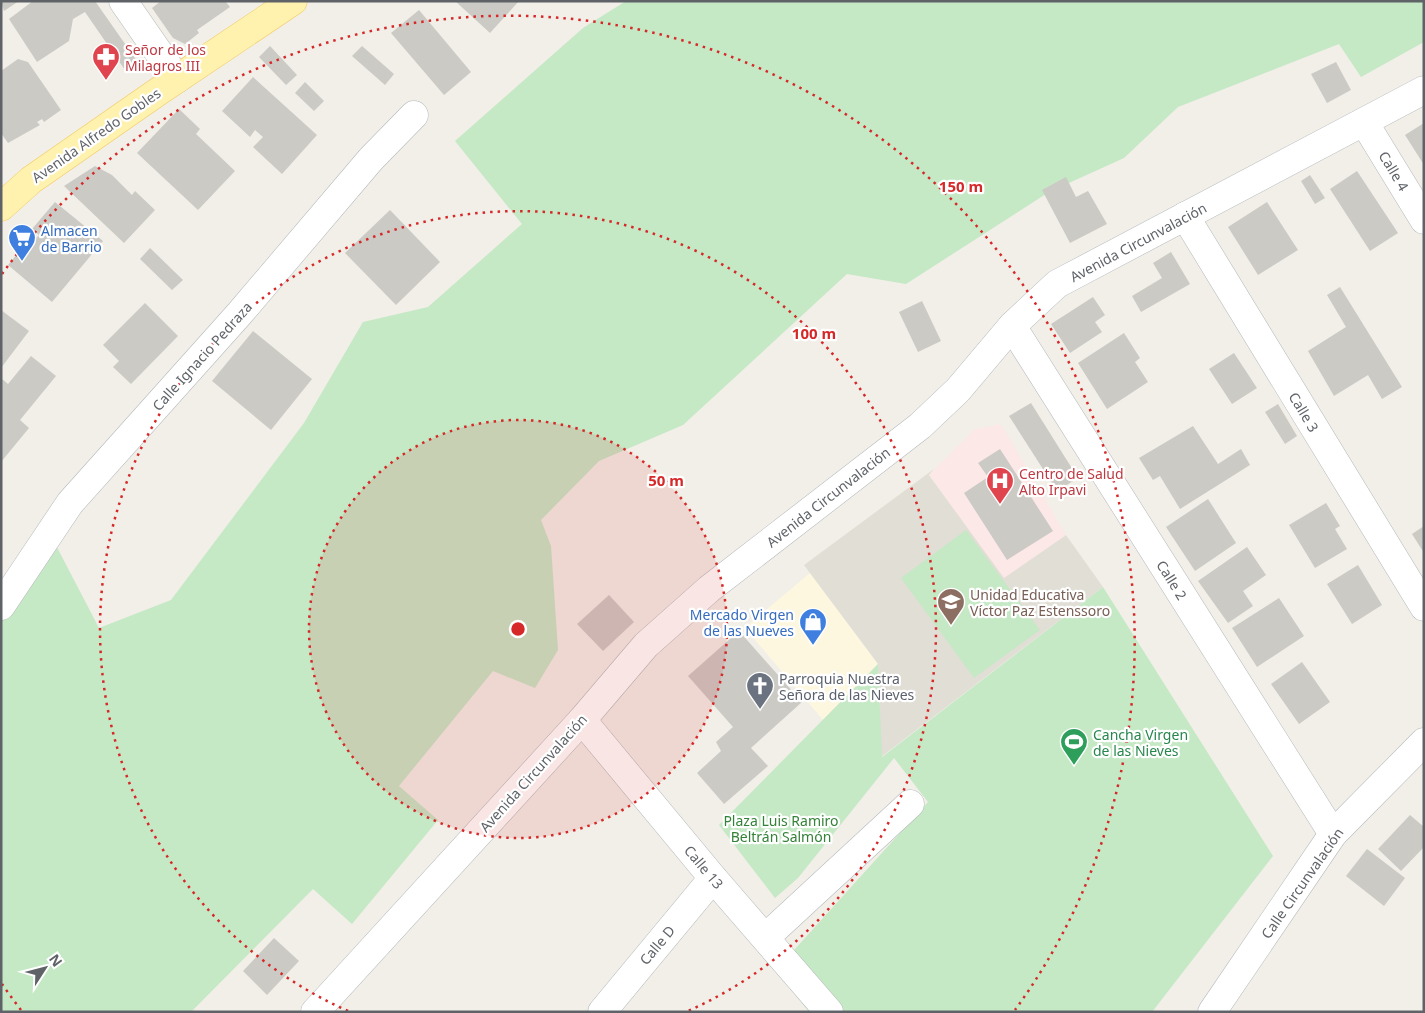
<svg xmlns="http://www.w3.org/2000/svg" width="1425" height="1013" font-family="'Noto Sans',sans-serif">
  <rect width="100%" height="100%" fill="#f1efe8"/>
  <polygon fill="#fef7e0" points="810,573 878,664 823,720 745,628"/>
  <polygon fill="#e1ded6" points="934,469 929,475 1004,577 1066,535 1103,587 881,757 878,664 804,565"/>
  <polygon fill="#fce8e6" points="1001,424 1066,535 1004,578 929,475 975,429"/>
  <g fill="#c5e8c5">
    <polygon points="626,1 1424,1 1424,42 1361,77 1339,44 1178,107 1124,158 1049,192 906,284 847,274 683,425 599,461 541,520 551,546 558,650 535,688 493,671 399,786 438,820 352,924 313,889 191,1012 1,1012 1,613 48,530 99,628 171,600 304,423 363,322 428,307 522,224 455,141 583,28"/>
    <polygon points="966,530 1040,630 974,678 901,578"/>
    <polygon points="1103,587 1273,856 1152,1012 809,1012 776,970 928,802 894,758 798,878 775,898 719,825 878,664 882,757"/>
  </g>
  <g fill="#cccac5">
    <polygon points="1,1 19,1 4,11"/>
    <polygon points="33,1 95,1 137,61 125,70 85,12 73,19 69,41 37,62 9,19"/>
    <polygon points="161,1 225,1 230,7 197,30 199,33 185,44 173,38 152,8"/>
    <polygon points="455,1 519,1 490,33"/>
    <polygon points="419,10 471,72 444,95 391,33"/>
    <polygon points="270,46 297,75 286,85 259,57"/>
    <polygon points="362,46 394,74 385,85 352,56"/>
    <polygon points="18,59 28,62 61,110 44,122 42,119 37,122 40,125 8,143 1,133 1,71"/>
    <polygon points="1336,62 1351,90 1327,103 1311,74"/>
    <polygon points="253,77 317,135 282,174 253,147 263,137 255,130 250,137 222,111"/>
    <polygon points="305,82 324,101 314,111 295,93"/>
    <polygon points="179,109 200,129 196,134 235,171 198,210 137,153"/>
    <polygon points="1424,123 1424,165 1405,135"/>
    <polygon points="95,166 112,175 132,195 135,191 155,210 124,243 64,186"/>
    <polygon points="1357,171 1398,233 1370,251 1330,189"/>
    <polygon points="1310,175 1325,198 1315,204 1301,181"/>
    <polygon points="1066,177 1076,197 1088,191 1107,224 1070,243 1042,190"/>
    <polygon points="55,202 103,241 52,302 8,265 32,236 36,238 39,235 32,229"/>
    <polygon points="1267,202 1298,250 1258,275 1228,227"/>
    <polygon points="390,210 440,262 396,305 345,253"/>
    <polygon points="150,248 183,280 172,290 140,259"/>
    <polygon points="1171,252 1190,284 1141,312 1132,296 1162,278 1153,263"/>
    <polygon points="1340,287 1402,387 1382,399 1368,375 1334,396 1308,351 1346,327 1327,295"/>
    <polygon points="1093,297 1105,315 1095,322 1102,332 1070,353 1051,324"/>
    <polygon points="922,301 941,341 918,352 899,312"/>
    <polygon points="145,303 178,336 131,384 113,367 119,361 103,345"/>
    <polygon points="1,310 29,331 1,368"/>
    <polygon points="253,331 312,379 271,430 212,381"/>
    <polygon points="1124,333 1140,358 1135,362 1148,382 1107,409 1078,363"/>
    <polygon points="1234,353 1257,388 1232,404 1209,369"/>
    <polygon points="31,356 56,376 20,420 29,428 1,462 1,378 8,384"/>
    <polygon points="1031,403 1078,478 1057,491 1009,416"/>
    <polygon points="1278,404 1297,436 1285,444 1265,412"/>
    <polygon points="1193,426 1218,464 1241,449 1250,465 1180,509 1160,476 1153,480 1139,458"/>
    <polygon points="1000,449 1053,531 1007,560 964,493 988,477 978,463"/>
    <polygon points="1208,499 1236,543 1195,571 1166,527"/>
    <polygon points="1326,503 1340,526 1335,529 1347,549 1315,568 1289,525"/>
    <polygon points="1424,526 1424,553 1412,534"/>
    <polygon points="1247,547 1266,575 1243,591 1253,606 1228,623 1198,581"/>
    <polygon points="1358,565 1382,605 1352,624 1327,584"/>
    <polygon points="609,595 634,622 603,651 577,624"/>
    <polygon points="1279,598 1304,636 1257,667 1232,628"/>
    <polygon points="739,631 802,702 751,748 768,766 724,804 697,773 721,751 716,742 733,727 688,676"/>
    <polygon points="1302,662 1330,702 1299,724 1271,684"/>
    <polygon points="1410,815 1424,827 1424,847 1401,871 1378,849"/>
    <polygon points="1367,849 1405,878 1384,906 1346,876"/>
    <polygon points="274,938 299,961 267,995 243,971"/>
  </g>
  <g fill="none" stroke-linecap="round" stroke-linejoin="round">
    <defs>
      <g id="minor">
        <polyline points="123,1 177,79"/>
        <polyline points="1364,122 1424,220"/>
        <polyline points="1185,216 1424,607"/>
        <polyline points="1012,326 1333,834"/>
        <polyline points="1,606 70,503 240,313 371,159 414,115"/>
        <polyline points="582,720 713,878 829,1012"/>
        <polyline points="766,937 910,804"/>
        <polyline points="315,1012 582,720 646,645 709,589 920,426 958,390 1012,326 1057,284 1424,90"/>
        <polyline points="602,1012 713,878"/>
        <polyline points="1212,1012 1333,834 1424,742"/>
      </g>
      <polyline id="major" points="1,207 31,180 159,91 293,1"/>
    </defs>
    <use href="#minor" stroke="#b5b8bc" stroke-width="29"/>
    <use href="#major" stroke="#f2c960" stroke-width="29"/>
    <use href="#minor" stroke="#fff" stroke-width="28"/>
    <use href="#major" stroke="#fff2af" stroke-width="28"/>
  </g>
  <circle cx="518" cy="629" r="209" fill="#d62828" fill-opacity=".12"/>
  <g fill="none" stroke="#d62828" stroke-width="2.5" stroke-dasharray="2.5 5">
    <circle cx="518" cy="629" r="209"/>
    <path d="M348 1011A418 418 0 1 1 688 1011"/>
    <path d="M21 1010A626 626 0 0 1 2 984M2 274A626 626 0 1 1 1015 1010"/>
  </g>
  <defs>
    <symbol id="pharmacy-pin" viewBox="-11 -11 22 30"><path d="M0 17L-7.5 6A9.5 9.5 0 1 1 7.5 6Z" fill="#e0444e" stroke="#fff"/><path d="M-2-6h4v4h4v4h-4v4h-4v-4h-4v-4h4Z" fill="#fff"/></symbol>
    <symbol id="supermarket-pin" viewBox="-11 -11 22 30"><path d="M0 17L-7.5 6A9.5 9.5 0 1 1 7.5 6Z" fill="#3f7fe0" stroke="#fff"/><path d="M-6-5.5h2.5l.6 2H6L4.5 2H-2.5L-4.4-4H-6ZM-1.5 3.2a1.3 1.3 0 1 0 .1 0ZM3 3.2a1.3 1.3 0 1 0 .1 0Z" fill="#fff"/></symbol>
    <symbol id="hospital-pin" viewBox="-11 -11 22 30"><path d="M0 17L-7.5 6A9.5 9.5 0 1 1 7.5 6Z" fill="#e0444e" stroke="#fff"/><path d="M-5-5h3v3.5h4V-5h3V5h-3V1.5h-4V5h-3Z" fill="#fff"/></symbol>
    <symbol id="school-pin" viewBox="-11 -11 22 30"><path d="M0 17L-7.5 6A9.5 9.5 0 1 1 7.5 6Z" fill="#8d6e63" stroke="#fff"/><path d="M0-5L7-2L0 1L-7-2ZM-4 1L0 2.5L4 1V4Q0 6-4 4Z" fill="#fff"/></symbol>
    <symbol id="shop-pin" viewBox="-11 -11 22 30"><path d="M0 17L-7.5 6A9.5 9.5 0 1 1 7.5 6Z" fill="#3f7fe0" stroke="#fff"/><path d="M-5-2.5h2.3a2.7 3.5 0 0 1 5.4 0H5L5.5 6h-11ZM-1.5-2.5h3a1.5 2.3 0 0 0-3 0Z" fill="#fff"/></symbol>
    <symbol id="church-pin" viewBox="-11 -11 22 30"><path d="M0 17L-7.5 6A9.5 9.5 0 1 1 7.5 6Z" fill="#6b7280" stroke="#fff"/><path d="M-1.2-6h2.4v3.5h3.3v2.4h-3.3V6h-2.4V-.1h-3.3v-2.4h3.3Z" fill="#fff"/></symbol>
    <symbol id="stadium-pin" viewBox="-11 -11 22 30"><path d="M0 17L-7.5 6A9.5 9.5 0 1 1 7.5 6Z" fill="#2e9e5b" stroke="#fff"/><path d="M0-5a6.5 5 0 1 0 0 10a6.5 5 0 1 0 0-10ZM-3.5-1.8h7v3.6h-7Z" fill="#fff"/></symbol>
  </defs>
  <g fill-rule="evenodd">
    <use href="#pharmacy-pin" x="90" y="41" width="32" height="43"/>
    <use href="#supermarket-pin" x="6" y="222" width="32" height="43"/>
    <use href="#hospital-pin" x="984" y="465" width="32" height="43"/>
    <use href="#school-pin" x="935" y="586" width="32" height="43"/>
    <use href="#shop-pin" x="797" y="606" width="32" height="43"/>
    <use href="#church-pin" x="744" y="670" width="32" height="43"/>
    <use href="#stadium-pin" x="1058" y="726" width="32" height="43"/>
  </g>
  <g text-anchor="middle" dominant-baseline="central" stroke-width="4.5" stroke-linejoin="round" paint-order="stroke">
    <g font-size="14" fill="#be3a42" stroke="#fff" text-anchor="start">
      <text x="125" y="49">Señor de los<tspan x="125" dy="16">Milagros III</tspan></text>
      <text x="1019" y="473">Centro de Salud<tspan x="1019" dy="16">Alto Irpavi</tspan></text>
    </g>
    <g font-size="14" fill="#5f6368" stroke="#fff">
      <text transform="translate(96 135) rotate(-35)">Avenida Alfredo Gobles</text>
      <text transform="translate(1394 171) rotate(59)">Calle 4</text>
      <text transform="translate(1138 242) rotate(-28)">Avenida Circunvalación</text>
      <text transform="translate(202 356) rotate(-48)">Calle Ignacio Pedraza</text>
      <text transform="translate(1304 412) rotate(59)">Calle 3</text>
      <text transform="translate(828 497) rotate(-38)">Avenida Circunvalación</text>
      <text transform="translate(1172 580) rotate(58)">Calle 2</text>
      <text transform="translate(533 773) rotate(-48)">Avenida Circunvalación</text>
      <text transform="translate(704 867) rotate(50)">Calle 13</text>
      <text transform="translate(1302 883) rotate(-55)">Calle Circunvalación</text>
      <text transform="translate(657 945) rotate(-50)">Calle D</text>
    </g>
    <g font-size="14" fill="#366cbe" stroke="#fff" text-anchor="start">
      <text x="41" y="230">Almacen<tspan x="41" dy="16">de Barrio</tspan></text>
      <text x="794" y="614" text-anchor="end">Mercado Virgen<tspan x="794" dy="16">de las Nueves</tspan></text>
    </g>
    <g font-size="14" fill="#785e54" stroke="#fff" text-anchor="start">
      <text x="970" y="594">Unidad Educativa<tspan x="970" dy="16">Víctor Paz Estenssoro</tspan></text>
    </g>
    <g font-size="14" fill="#5b616d" stroke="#fff" text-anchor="start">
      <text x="779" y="678">Parroquia Nuestra<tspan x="779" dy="16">Señora de las Nieves</tspan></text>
    </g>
    <g font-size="14" fill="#27864d" stroke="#fff" text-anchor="start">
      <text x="1093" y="734">Cancha Virgen<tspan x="1093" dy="16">de las Nieves</tspan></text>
    </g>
    <g font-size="14" fill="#348238" stroke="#fff">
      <text x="781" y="820">Plaza Luis Ramiro<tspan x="781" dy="16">Beltrán Salmón</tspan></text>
    </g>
  </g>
  <circle cx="518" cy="629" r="8" fill="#d62828" stroke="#fff" stroke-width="2.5"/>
  <g font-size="15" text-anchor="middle" font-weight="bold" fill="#d62828" stroke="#fff" stroke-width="4.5" stroke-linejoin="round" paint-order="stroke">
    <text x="961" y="192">150 m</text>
    <text x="814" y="339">100 m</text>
    <text x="666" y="486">50 m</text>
  </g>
  <rect width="1425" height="1013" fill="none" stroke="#5f6368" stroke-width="5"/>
  <g transform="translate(45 968) rotate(54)" stroke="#ffffff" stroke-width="4" paint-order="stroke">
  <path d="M0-4L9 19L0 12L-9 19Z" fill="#5f6368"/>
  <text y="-8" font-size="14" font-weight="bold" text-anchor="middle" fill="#5f6368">N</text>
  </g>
</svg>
